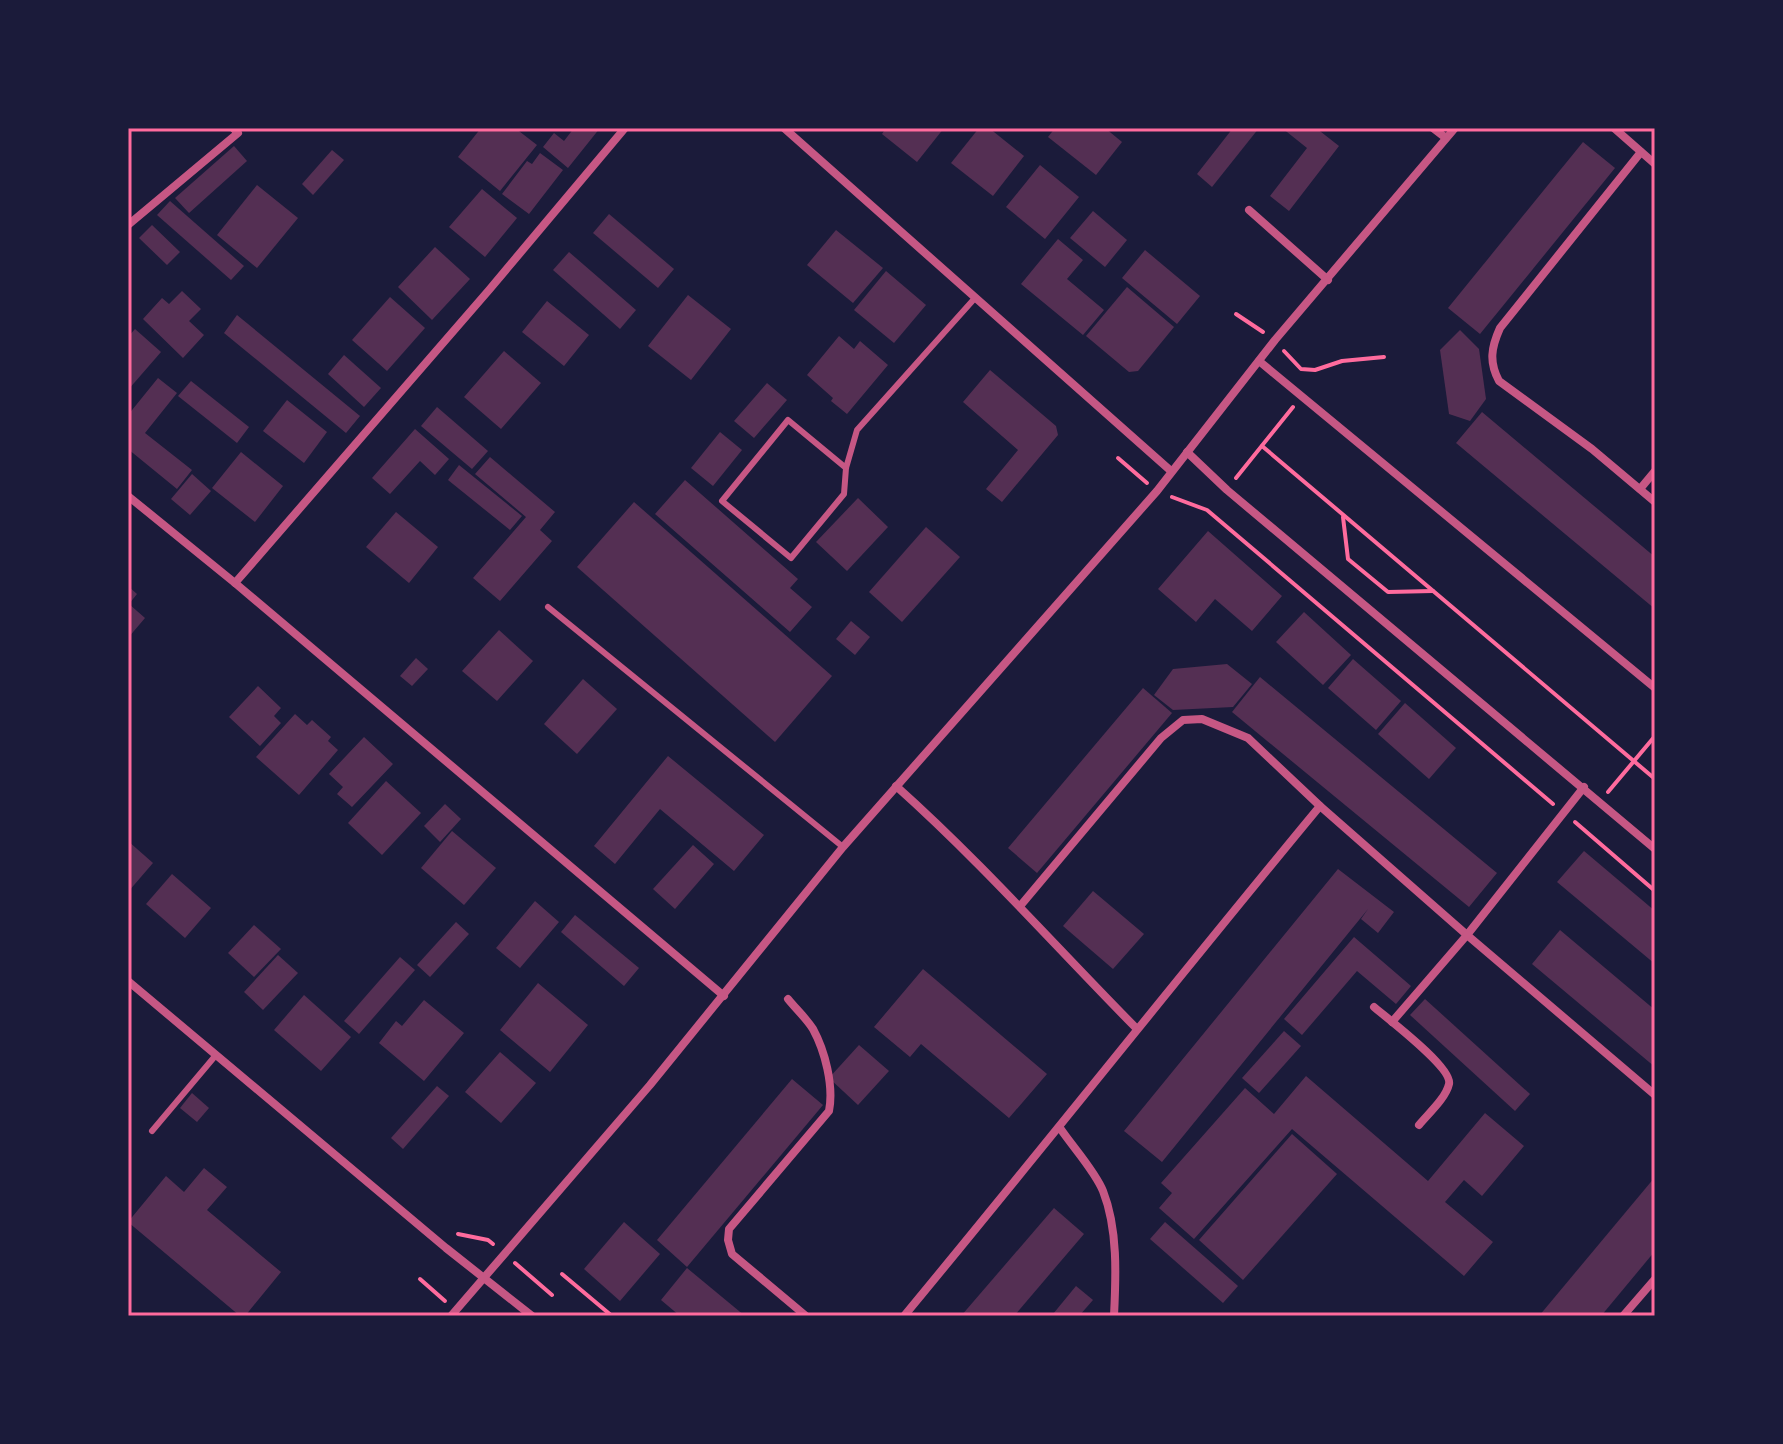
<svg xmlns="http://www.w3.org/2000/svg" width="1783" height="1444" font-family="'Nunito Sans',sans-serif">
  <rect width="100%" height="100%" fill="#1b1b3a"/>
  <g fill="#542f53">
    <polygon points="481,128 515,128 537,145 500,191 458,157"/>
    <polygon points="574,128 600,128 568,168 543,147 554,133 564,141"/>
    <polygon points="886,128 944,128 917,162 882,134"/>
    <polygon points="979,128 989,128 1024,156 993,196 951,163"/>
    <polygon points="1055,128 1105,128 1122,142 1096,175 1048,137"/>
    <polygon points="1233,128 1259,128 1212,187 1197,174"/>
    <polygon points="1282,128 1316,128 1339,146 1289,211 1270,196 1307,148"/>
    <polygon points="1583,142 1615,168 1480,334 1448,308"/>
    <polygon points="234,146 247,161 189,213 175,198"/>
    <polygon points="332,150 344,160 313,195 302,184"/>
    <polygon points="540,153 563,170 529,214 502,194 527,161 532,164"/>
    <polygon points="1040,165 1079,197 1045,239 1006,207"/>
    <polygon points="257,185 298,218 257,268 217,235"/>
    <polygon points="482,189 517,218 485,257 449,227"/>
    <polygon points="170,201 244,266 231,280 157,215"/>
    <polygon points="1093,211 1127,240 1105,267 1070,238"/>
    <polygon points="609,214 674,269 658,288 593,233"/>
    <polygon points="152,225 180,252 167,265 139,238"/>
    <polygon points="836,230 883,268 853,303 807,265"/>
    <polygon points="1058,239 1083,260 1067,279 1104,310 1083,335 1021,284"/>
    <polygon points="435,247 470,279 432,320 398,287"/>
    <polygon points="1145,250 1200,296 1177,324 1122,278"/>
    <polygon points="569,252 636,310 620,329 553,270"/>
    <polygon points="886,271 926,305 894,343 854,310"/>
    <polygon points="1127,287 1174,327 1138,371 1129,372 1086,336"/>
    <polygon points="182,291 201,309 189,321 204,335 183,358 143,319 162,298 169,304"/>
    <polygon points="688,295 731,329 691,380 648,346"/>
    <polygon points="390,297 425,328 387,371 352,340"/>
    <polygon points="547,301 589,335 564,366 522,332"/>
    <polygon points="237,315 360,416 346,433 224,333"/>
    <polygon points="135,329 161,352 128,390 128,337"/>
    <polygon points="1460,330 1479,349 1486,399 1470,421 1449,414 1440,350"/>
    <polygon points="839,336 854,349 860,341 888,365 847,414 831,401 833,398 807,375"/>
    <polygon points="504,351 541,383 501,429 464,397"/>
    <polygon points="344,355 381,388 364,407 328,374"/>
    <polygon points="990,370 1056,426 1058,435 1002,502 986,489 1018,450 963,402"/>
    <polygon points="158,378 177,393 145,433 192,470 177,489 128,449 128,415"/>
    <polygon points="191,381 249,427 237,443 178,396"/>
    <polygon points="767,383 787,400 754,438 734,421"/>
    <polygon points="287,400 327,432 304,463 263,431"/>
    <polygon points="437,407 488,451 472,469 421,426"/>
    <polygon points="1482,412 1655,557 1655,609 1456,443"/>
    <polygon points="415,429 449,459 435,475 420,461 390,494 372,478"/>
    <polygon points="720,432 742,450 713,486 691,468"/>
    <polygon points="241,452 283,486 255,522 212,488"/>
    <polygon points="490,457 555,512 540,530 552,541 500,601 473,578 526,517 475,474"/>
    <polygon points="459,465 522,516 510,530 448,480"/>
    <polygon points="192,474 211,491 190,515 171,499"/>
    <polygon points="685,480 798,579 790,588 812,607 790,632 655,514"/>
    <polygon points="858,498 888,527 847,571 816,542"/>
    <polygon points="634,502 832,676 775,742 577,567"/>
    <polygon points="396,512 438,547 409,583 366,547"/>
    <polygon points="926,527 960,557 902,622 869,592"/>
    <polygon points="1208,531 1282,596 1252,631 1215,599 1196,622 1158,589"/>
    <polygon points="128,586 137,594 129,604 145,618 128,638"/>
    <polygon points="1304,612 1351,655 1323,685 1276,642"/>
    <polygon points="851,621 870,637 855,655 836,639"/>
    <polygon points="499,630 533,661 497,701 462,671"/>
    <polygon points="416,658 428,669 412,686 400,676"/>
    <polygon points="1353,659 1401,701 1376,730 1328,688"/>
    <polygon points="1227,664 1252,684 1233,707 1173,710 1154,695 1173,669"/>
    <polygon points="1260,677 1497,873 1469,907 1232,712"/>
    <polygon points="583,679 617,709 577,754 544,724"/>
    <polygon points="258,686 281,708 274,716 281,723 260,746 229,717"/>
    <polygon points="1143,688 1172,713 1037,873 1008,848"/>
    <polygon points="1405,703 1456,748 1429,779 1378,734"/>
    <polygon points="295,714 307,725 312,720 331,737 328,741 338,750 299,795 256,757"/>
    <polygon points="364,737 393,764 352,807 337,794 343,787 329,774"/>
    <polygon points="668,756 764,835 734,871 660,809 615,864 594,846"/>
    <polygon points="386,781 421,813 382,855 348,823"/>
    <polygon points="445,804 461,819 440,842 424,826"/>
    <polygon points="452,831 496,868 464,905 421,868"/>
    <polygon points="128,841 153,863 128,892"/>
    <polygon points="693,845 714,864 675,909 653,889"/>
    <polygon points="1584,851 1655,911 1655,964 1557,882"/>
    <polygon points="1338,869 1394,912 1378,933 1361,919 1368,909 1162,1162 1124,1131"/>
    <polygon points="172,874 211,908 185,938 146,904"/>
    <polygon points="1093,891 1144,934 1113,969 1063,926"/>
    <polygon points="535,901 559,922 520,968 496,948"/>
    <polygon points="575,915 639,968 624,986 561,932"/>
    <polygon points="456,922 469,934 430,977 417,965"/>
    <polygon points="254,925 281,949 254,977 228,953"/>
    <polygon points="1560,930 1655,1010 1655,1067 1532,964"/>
    <polygon points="1354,937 1411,986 1396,1004 1357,971 1302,1035 1284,1019"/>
    <polygon points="278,955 298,973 263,1010 244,992"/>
    <polygon points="400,957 415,970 359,1034 344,1021"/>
    <polygon points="923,969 1047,1074 1009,1118 921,1044 910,1057 874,1027"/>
    <polygon points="538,983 588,1025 550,1072 500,1030"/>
    <polygon points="304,995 351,1037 321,1071 274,1030"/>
    <polygon points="1425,999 1530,1094 1515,1111 1410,1015"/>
    <polygon points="424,1000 464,1033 424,1081 379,1043 396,1021 402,1026"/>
    <polygon points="1284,1031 1301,1046 1259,1093 1242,1078"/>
    <polygon points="859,1045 889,1071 858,1105 829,1078"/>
    <polygon points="500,1052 536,1083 501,1123 465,1092"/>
    <polygon points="1306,1076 1428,1181 1485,1113 1524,1146 1482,1196 1464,1180 1445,1202 1493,1242 1464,1276 1292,1129 1194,1239 1159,1208 1172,1193 1161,1183 1245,1088 1274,1114"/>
    <polygon points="792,1079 823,1105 687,1267 657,1240"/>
    <polygon points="437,1086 449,1096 403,1149 391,1138"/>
    <polygon points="192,1093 209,1108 197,1122 180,1108"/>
    <polygon points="1292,1134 1337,1174 1243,1280 1199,1240"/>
    <polygon points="204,1168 227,1187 207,1210 281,1272 245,1316 240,1316 128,1222 166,1176 184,1192"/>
    <polygon points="1655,1177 1655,1251 1601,1316 1539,1316"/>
    <polygon points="1054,1208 1084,1234 1014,1316 961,1316"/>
    <polygon points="624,1222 660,1254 620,1301 584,1269"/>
    <polygon points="1165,1222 1238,1286 1223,1303 1150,1239"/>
    <polygon points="687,1268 745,1316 680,1316 661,1300"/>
    <polygon points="1076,1286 1093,1300 1079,1316 1056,1316 1053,1314"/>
  </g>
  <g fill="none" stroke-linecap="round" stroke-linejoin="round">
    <g stroke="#ff6b9d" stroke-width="4">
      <polyline points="1236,314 1263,332"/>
      <polyline points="1284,351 1301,369 1315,370 1342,361 1384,357"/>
      <polyline points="1262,446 1655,779"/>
      <polyline points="1118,458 1147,483"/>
      <polyline points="1236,478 1293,407"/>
      <polyline points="1172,497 1207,510 1553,804"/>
      <polyline points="1343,517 1348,559 1388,592 1433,591"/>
      <polyline points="1608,792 1655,736"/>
      <polyline points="1575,822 1655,891"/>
      <polyline points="458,1234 488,1240 493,1244"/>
      <polyline points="515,1263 552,1295"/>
      <polyline points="562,1274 612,1316"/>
      <polyline points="420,1279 445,1301"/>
    </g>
    <g stroke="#c65784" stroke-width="6">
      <polyline points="846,468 788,420 722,501 791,558 844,494 846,468 857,430 975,298"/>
      <polyline points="548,607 843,847"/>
      <polyline points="152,1131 216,1055"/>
    </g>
    <g stroke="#c65784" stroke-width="8">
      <polyline points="784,128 1171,471"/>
      <polyline points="1433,128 1446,138"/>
      <polyline points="1614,128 1655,164"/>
      <path d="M1641,152L1500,328C1491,348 1489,362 1499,381L1592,449L1655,502"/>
      <polyline points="1249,210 1328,280"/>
      <polyline points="128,225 238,133 233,128"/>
      <polyline points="1259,361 1655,688"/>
      <polyline points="1187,452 1227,490 1655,849"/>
      <polyline points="1640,489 1655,471"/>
      <polyline points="128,496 235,583 724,996"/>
      <polyline points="235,583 489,290 625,128"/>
      <path d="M896,786C981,862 1056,947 1136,1028"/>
      <polyline points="1021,905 1161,738 1183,720 1202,719 1248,738 1320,806 1467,935 1655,1095"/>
      <polyline points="128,981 446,1248 532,1316"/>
      <path d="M788,999C796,1009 806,1018 813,1029C825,1051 834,1086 829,1111L729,1229L728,1240L732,1254L806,1316"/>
      <path d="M1374,1007C1388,1019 1453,1068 1449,1084C1446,1098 1428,1114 1419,1125"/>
      <polyline points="1392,1022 1467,935 1584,787"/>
      <path d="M1060,1128C1072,1146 1095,1171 1103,1191C1118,1229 1116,1276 1114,1316"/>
      <polyline points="451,1316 650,1085 843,847 1157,491 1275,340 1455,128"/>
      <path d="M904,1316C1044,1147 1180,975 1320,806"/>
      <polyline points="1623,1316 1655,1279"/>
    </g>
  </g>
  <rect width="1783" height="1444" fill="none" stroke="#1b1b3a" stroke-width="260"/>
  <rect x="130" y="130" width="1523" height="1184" fill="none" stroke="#ff6b9d" stroke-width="3"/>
</svg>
